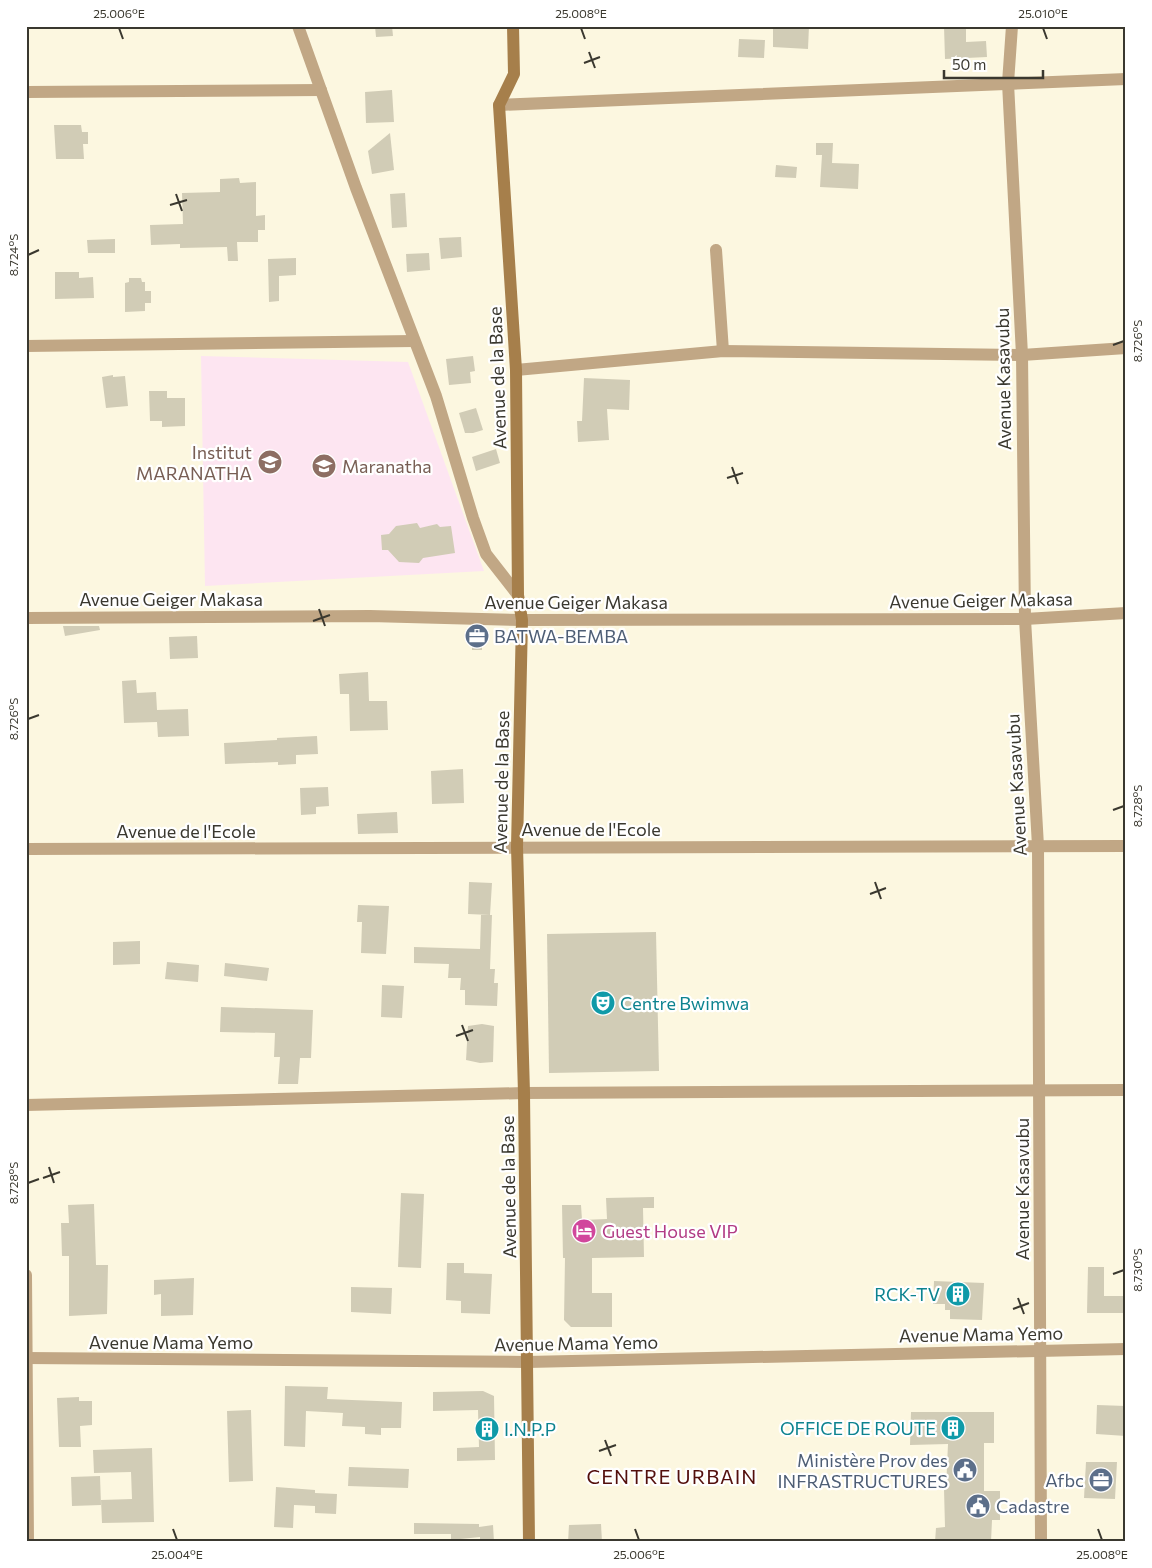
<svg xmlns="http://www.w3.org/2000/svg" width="1152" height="1568" font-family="Commissioner,sans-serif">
  <rect width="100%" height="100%" fill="#fcf7e0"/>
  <polygon fill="#fde5f1" points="201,356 408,362 484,571 205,586"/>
  <g fill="#d1ccb6">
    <polygon points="375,26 392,26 393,36 376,37"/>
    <polygon points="773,26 809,26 808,49 773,47"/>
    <polygon points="944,26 966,26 966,42 986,41 987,57 945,59"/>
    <polygon points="739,39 765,40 764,58 738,57"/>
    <polygon points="392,90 394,122 366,123 365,92"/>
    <polygon points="54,125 81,125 82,132 88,132 88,144 83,144 84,159 56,159"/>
    <polygon points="390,133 394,170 372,174 368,151"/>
    <polygon points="816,143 833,143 832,163 859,164 858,189 820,187 822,155 816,155"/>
    <polygon points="776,165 797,167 796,178 775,177"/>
    <polygon points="239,178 240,183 256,182 256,216 265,215 265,230 258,230 258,242 237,242 238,261 228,261 227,247 180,248 180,244 151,245 150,225 183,224 182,193 220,192 220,179"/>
    <polygon points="405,193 407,227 392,228 390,194"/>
    <polygon points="461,237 462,257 441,259 439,238"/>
    <polygon points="115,239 115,253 88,253 87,240"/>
    <polygon points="429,253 430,270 407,272 406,254"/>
    <polygon points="296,258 296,275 279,276 279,301 269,302 268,259"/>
    <polygon points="55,272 79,272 79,278 93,277 94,298 55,299"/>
    <polygon points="129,278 141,278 142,282 145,282 145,291 151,291 151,303 145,303 145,311 125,312 125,283 129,282"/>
    <polygon points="473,356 475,371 470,372 471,383 449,385 446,359"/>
    <polygon points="113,375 113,377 125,376 128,406 106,408 102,377"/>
    <polygon points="584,378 630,380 629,410 607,409 609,440 578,442 577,421 582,421"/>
    <polygon points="149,391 167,391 167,398 185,398 185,426 162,427 162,421 150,421"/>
    <polygon points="476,408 483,430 473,433 465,433 459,413"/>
    <polygon points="496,449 500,463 476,471 472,457"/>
    <polygon points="417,523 420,528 437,524 440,527 451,526 455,553 423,558 419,563 399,562 388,550 382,550 381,535 389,534 396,526"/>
    <polygon points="63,626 99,626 100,630 65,636"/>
    <rect x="472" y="627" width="10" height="23"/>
    <polygon points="197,636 198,658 170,659 169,637"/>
    <polygon points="368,672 369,701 387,701 388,730 350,731 349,694 340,694 339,674"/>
    <polygon points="136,680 137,693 156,692 157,710 188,709 189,736 158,737 157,722 124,723 122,681"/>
    <polygon points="317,736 318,754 296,755 296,764 278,765 278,762 225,764 224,743 277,740 277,738"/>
    <polygon points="463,769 464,803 432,804 431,771"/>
    <polygon points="328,787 329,806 316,807 316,814 301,815 300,788"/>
    <polygon points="397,812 398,833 358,834 357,814"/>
    <polygon points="469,882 492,883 490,915 468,914"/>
    <polygon points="358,905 389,906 386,954 361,953 362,922 357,922"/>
    <polygon points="481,915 492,915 490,969 495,969 494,983 498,983 497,1006 465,1005 465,990 460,990 461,978 448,978 449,964 414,963 414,947 480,949"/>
    <polygon points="656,932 659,1071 549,1073 547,934"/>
    <polygon points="140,941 140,964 113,965 113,942"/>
    <polygon points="167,962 199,965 198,982 165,979"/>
    <polygon points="225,963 269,968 267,981 224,976"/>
    <polygon points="382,985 404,986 402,1018 381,1017"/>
    <polygon points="221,1007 313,1010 311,1058 300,1058 298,1084 278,1084 280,1057 274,1057 275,1033 220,1032"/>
    <polygon points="482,1024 494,1026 493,1062 480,1063 466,1060 468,1026"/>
    <polygon points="401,1193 424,1194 421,1268 398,1267"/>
    <polygon points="654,1197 654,1208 643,1208 644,1257 592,1258 592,1293 612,1293 612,1327 571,1327 564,1320 565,1258 563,1258 562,1205 581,1205 582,1220 607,1219 606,1198"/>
    <polygon points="94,1204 96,1265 108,1265 107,1314 69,1316 69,1256 62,1256 61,1223 69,1223 68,1205"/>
    <polygon points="447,1263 464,1263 464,1273 492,1274 490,1314 461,1313 461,1301 446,1300"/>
    <polygon points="1088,1267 1104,1267 1104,1296 1126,1296 1126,1313 1087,1313"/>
    <polygon points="194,1278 193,1315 161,1316 161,1294 154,1295 154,1280"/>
    <polygon points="934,1281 984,1283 982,1320 950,1319 950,1310 945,1310 945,1304 933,1304"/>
    <polygon points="351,1287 392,1288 391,1314 351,1312"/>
    <polygon points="285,1386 328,1387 327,1399 402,1402 401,1428 381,1428 381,1435 365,1434 365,1427 342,1426 343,1413 306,1411 305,1447 284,1446"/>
    <polygon points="483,1391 494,1396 495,1460 457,1461 457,1448 479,1447 478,1410 433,1411 433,1392"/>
    <polygon points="79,1397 79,1401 92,1401 92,1425 80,1426 81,1447 59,1447 57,1398"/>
    <polygon points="1097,1405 1126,1406 1126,1436 1096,1434"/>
    <polygon points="251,1410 253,1481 229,1482 227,1411"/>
    <polygon points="911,1412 994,1412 994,1443 984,1443 984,1491 1000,1491 1000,1520 992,1520 991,1542 935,1542 936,1528 945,1527 944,1489 946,1489 948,1444 910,1445"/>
    <polygon points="152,1448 154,1522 102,1523 101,1500 132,1499 131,1472 94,1473 93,1450"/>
    <polygon points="1086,1462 1117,1462 1115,1499 1084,1498"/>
    <polygon points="349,1467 409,1469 408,1488 348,1486"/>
    <polygon points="100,1476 101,1505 72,1506 71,1477"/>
    <polygon points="276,1487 315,1490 315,1493 337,1494 336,1514 315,1513 315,1506 294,1505 293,1528 274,1527"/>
    <polygon points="414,1523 479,1524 479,1527 493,1525 494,1542 480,1542 480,1537 451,1540 451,1534 414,1534"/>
    <polygon points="601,1524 602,1542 568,1542 569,1525"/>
  </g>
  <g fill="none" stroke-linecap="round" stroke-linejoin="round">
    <g stroke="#c1a785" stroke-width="12">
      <polyline points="298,26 356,188 436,396 473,518 486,554 518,595"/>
      <polyline points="1012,26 1008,83 1022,355 1025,619 1038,846 1041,1542"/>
      <polyline points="26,92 321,90"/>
      <polyline points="499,105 1126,79"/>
      <polyline points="716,250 723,351"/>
      <polyline points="26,346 414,341"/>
      <polyline points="516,370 723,351 1022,355 1126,348"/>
      <polyline points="26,618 370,616 522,620 1025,619 1126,613"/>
      <polyline points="26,849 1126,846"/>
      <polyline points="26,1105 524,1093 1126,1090"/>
      <polyline points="26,1275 28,1542"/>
      <polyline points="26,1358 527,1362 1126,1349"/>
    </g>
    <polyline stroke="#a67f4b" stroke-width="12" points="513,26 514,74 499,105 516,370 518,595 522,620 517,847 524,1093 529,1542"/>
  </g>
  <path fill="none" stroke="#3a382f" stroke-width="2" d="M119,28L123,39M581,28L585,39M1043,28L1047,39M589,52L595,68M584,63L600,57M176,194L182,211M170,205L187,200M28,255L39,250M1113,345L1124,341M732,467L738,484M727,478L743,473M319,609L325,626M313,621L330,615M28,719L39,715M1113,810L1124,806M875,882L881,899M870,894L886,888M462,1025L468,1041M456,1036L473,1030M49,1167L54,1183M43,1178L60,1172M28,1183L39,1179M1113,1274L1124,1270M1018,1298L1024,1314M1013,1309L1029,1303M605,1440L611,1456M599,1451L616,1445M173,1529L177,1540M635,1529L639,1540M1098,1529L1102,1540"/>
  <defs>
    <symbol id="school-disc" viewBox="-11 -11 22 22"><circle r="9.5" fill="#8d6e63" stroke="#fff"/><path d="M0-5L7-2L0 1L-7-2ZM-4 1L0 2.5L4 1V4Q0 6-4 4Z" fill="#fff"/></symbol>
    <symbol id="office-disc" viewBox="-11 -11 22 22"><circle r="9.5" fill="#5c6f8a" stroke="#fff"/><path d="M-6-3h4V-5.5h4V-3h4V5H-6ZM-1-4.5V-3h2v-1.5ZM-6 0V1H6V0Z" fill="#fff"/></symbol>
    <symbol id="theatre-disc" viewBox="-11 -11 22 22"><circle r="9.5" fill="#0f9aa8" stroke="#fff"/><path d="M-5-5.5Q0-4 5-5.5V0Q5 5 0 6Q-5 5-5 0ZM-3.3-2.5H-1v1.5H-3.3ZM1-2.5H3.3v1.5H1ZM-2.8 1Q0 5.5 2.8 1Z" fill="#fff"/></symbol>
    <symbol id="hotel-disc" viewBox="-11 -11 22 22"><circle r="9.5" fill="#d1479c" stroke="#fff"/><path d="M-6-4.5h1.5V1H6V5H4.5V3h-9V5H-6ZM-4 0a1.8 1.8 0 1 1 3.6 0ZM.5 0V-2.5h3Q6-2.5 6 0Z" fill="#fff"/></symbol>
    <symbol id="building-disc" viewBox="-11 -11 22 22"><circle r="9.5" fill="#0f9aa8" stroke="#fff"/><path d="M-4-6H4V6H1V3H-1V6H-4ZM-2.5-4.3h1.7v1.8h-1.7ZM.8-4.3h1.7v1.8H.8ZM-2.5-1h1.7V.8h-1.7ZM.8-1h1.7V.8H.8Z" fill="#fff"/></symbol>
    <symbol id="civic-disc" viewBox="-11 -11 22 22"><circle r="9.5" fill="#5c6f8a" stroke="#fff"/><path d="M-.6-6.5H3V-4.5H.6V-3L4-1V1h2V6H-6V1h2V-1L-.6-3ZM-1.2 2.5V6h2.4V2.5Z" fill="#fff"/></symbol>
  </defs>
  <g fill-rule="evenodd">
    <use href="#school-disc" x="256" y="448" width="28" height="28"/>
    <use href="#school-disc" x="310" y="452" width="28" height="28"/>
    <use href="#office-disc" x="463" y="622" width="28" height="28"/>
    <use href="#theatre-disc" x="589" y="989" width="28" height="28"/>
    <use href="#hotel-disc" x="570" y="1217" width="28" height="28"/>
    <use href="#building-disc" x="944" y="1280" width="28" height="28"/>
    <use href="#building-disc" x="939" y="1414" width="28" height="28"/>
    <use href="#building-disc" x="473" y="1415" width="28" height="28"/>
    <use href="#civic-disc" x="951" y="1456" width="28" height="28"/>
    <use href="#office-disc" x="1087" y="1466" width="28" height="28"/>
    <use href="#civic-disc" x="964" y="1492" width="28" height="28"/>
  </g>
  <g text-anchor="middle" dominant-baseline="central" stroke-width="4.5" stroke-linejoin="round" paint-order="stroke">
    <g font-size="18" fill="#3a382f" stroke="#fff">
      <text transform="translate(497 378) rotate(-92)">Avenue de la Base</text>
      <text transform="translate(1003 379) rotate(-91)">Avenue Kasavubu</text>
      <text x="171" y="599">Avenue Geiger Makasa</text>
      <text transform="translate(981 600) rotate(-1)">Avenue Geiger Makasa</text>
      <text x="576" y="602">Avenue Geiger Makasa</text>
      <text transform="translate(501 782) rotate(-89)">Avenue de la Base</text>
      <text transform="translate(1016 785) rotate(-93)">Avenue Kasavubu</text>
      <text x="591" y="829">Avenue de l'Ecole</text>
      <text x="186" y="831">Avenue de l'Ecole</text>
      <text transform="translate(508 1187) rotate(-91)">Avenue de la Base</text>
      <text transform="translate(1022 1189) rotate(-90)">Avenue Kasavubu</text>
      <text transform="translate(981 1334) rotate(-1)">Avenue Mama Yemo</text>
      <text x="171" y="1342">Avenue Mama Yemo</text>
      <text transform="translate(576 1343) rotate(-1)">Avenue Mama Yemo</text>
    </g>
    <g font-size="18" fill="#785e54" stroke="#fff" text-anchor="end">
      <text x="252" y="452">Institut<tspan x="252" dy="21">MARANATHA</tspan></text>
      <text x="342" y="466" text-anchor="start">Maranatha</text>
    </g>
    <g font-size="18" fill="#4e5e75" stroke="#fff" text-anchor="start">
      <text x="494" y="636">BATWA-BEMBA</text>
      <text x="948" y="1460" text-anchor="end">Ministère Prov des<tspan x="948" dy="21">INFRASTRUCTURES</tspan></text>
      <text x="1084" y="1480" text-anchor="end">Afbc</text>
      <text x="996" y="1506">Cadastre</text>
    </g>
    <g font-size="18" fill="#0d838f" stroke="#fff" text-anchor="start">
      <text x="620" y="1003">Centre Bwimwa</text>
      <text x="940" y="1294" text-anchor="end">RCK-TV</text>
      <text x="936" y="1428" text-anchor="end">OFFICE DE ROUTE</text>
      <text x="504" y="1429">I.N.P.P</text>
    </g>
    <g font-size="18" fill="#b23c85" stroke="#fff" text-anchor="start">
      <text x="602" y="1231">Guest House VIP</text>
    </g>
    <g font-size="20" letter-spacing="1" fill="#530f0c" stroke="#fff">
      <text x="672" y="1476">CENTRE URBAIN</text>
    </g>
  </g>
  <rect width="1152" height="1568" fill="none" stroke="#ffffff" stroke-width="55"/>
  <path d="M944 70v8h99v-8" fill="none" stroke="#3a382f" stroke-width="2.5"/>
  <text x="952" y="70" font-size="15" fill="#3a382f" stroke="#ffffff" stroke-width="4" paint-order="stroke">50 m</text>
  <rect x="28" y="28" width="1096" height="1512" fill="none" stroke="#3a382f" stroke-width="2"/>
  <g font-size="12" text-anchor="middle" fill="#3a382f">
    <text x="119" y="18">25.006°E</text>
    <text x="581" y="18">25.008°E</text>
    <text x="1043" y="18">25.010°E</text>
    <text transform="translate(14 255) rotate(-90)" y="4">8.724°S</text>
    <text transform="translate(1138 341) rotate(-90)" y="4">8.726°S</text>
    <text transform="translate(14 719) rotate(-90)" y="4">8.726°S</text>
    <text transform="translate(1138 806) rotate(-90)" y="4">8.728°S</text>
    <text transform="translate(14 1183) rotate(-90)" y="4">8.728°S</text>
    <text transform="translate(1138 1270) rotate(-90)" y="4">8.730°S</text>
    <text x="177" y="1559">25.004°E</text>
    <text x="639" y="1559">25.006°E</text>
    <text x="1102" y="1559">25.008°E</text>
  </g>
</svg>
